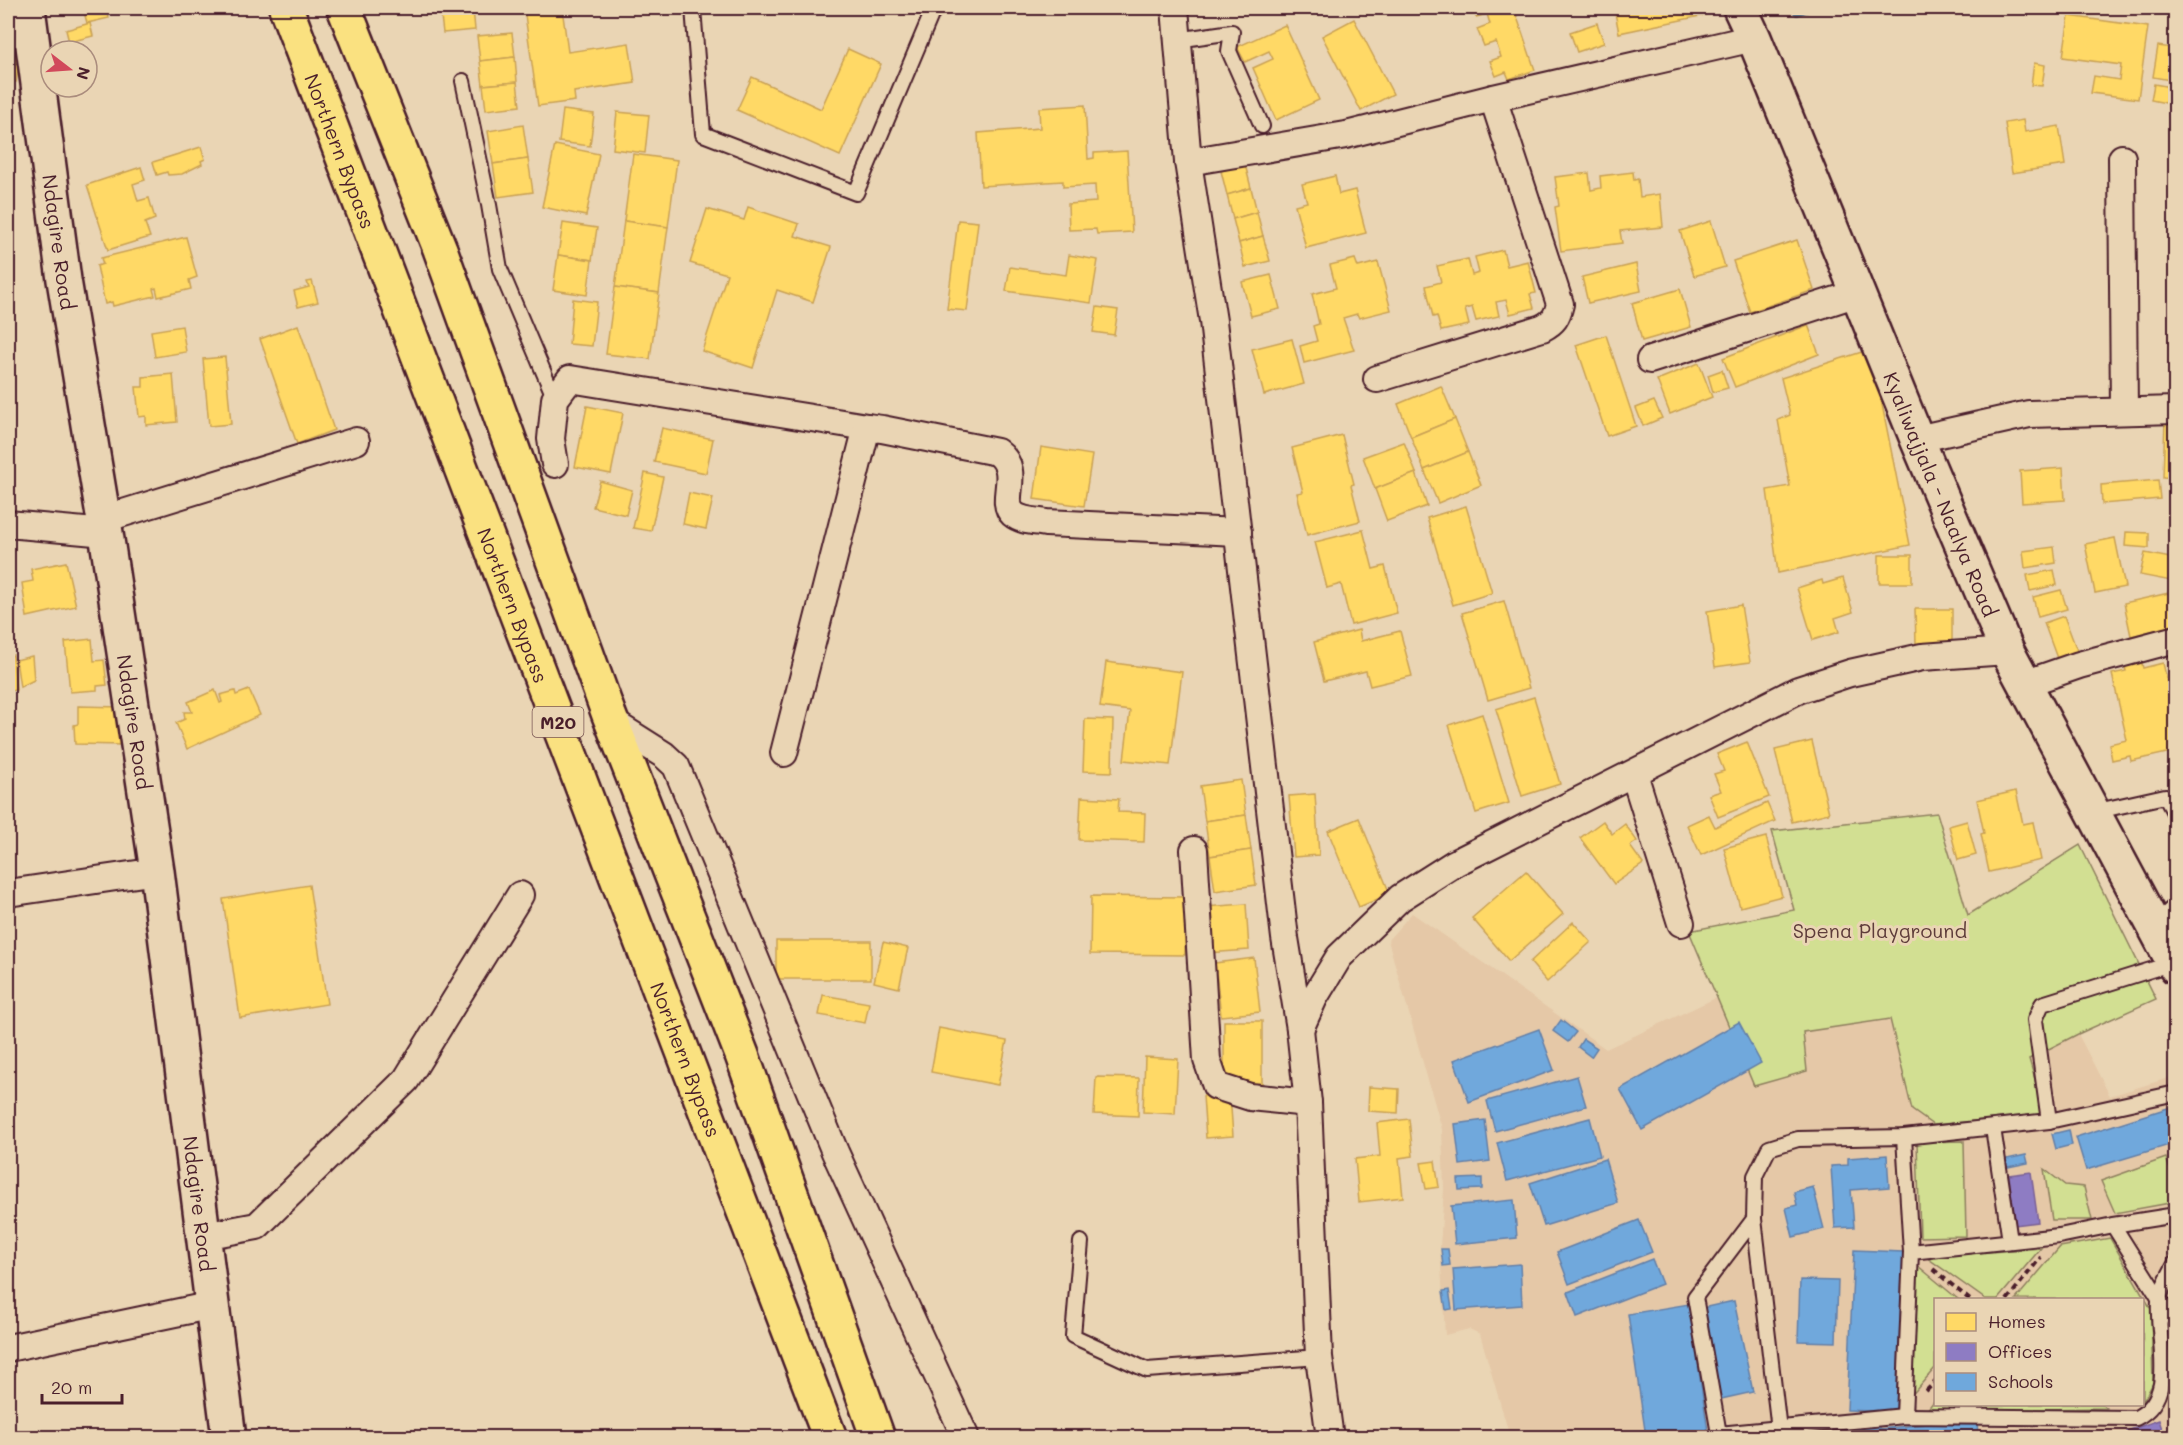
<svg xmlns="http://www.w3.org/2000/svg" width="2183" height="1445" font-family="Mali,sans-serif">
  <rect width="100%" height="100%" fill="#ead5b4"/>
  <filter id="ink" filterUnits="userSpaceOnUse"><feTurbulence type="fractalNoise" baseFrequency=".0167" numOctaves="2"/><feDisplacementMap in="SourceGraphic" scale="12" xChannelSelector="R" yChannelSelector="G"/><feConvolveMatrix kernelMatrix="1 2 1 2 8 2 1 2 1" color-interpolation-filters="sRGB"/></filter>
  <g filter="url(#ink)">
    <path fill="#e5c8a7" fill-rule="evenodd" d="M1937,813L1968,915L2080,845L2156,999L2078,1034L2110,1096L2175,1076V1437H1510L1480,1334L1469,1329L1445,1335L1440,1247L1444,1189L1442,1129L1388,940L1412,913L1606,1049L1718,997L1689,931L1794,910L1772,831ZM1936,1300H2142V1404H1936Z"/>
    <g fill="#d2df92" stroke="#8e7f5e" stroke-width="1.5">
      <polygon points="1937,813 1968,915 2080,845 2156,999 2078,1034 2029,1059 2045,1114 1933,1125 1912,1110 1890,1019 1803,1032 1807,1071 1754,1086 1689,931 1794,910 1772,831"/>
      <polygon points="1964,1141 1966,1236 1920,1237 1917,1142"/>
      <polygon points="2166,1158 2175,1184 2175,1202 2115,1213 2101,1181"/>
      <polygon points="2044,1169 2065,1185 2084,1187 2092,1220 2052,1220"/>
      <polygon points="2110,1238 2151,1309 2153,1383 2143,1402 2142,1300 2016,1299 2060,1247"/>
      <polygon points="2041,1248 1998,1299 1985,1299 1926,1257"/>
      <polygon points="1918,1266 1958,1299 1936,1300 1935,1368 1910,1397"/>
      <polygon points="1935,1400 1936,1404 2101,1404 2106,1408 1926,1411"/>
    </g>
    <g fill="#ffd966" stroke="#c9a154" stroke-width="1.5">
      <polygon points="83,8 107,8 109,18 87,23"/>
      <polygon points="440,8 473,8 475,30 443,33"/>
      <polygon points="524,8 562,8 568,52 629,43 635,83 574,92 575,101 538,106"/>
      <polygon points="1472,8 1514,8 1535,70 1509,79 1506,72 1496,76 1490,61 1501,57 1496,42 1484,46 1477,29 1490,24 1487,14 1476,17"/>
      <polygon points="1614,8 1714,8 1715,13 1619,33"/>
      <polygon points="2069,16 2148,27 2138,99 2091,93 2094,76 2119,80 2121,65 2063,57"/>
      <polygon points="1354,19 1393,94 1361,111 1322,36"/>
      <polygon points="90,23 93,36 69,42 66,30"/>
      <polygon points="1597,23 1604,43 1577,52 1570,32"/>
      <polygon points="1285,25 1319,100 1276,120 1253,68 1273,59 1269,51 1245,62 1237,47"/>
      <polygon points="512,33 515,57 480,61 477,36"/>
      <polygon points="2174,35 2176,81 2153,77 2158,46 2172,48"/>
      <polygon points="848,49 881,64 840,156 737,110 752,77 821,109"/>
      <polygon points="8,52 21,54 16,82 8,81"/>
      <polygon points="515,57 517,82 483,85 480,61"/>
      <polygon points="2034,63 2045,65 2042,86 2031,85"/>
      <polygon points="517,82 520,106 486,110 483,85"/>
      <polygon points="2154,84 2176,88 2176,105 2151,100"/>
      <polygon points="1085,105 1088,159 1094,158 1094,153 1127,151 1132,232 1097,234 1096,229 1069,230 1068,204 1096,202 1095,185 1063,187 1063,181 981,186 978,133 1040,128 1039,108"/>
      <polygon points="563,110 594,114 590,146 559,142"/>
      <polygon points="617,112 649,115 645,153 613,149"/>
      <polygon points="2023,120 2025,132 2059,126 2065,165 2012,173 2005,123"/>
      <polygon points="523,125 528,159 493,164 488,131"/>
      <polygon points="555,145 599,154 586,216 542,207"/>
      <polygon points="201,147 205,159 201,161 202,164 182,174 168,175 167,172 157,175 153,162"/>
      <polygon points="633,154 677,160 668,227 624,221"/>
      <polygon points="528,159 533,192 498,197 493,164"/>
      <polygon points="1245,164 1251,188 1227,195 1221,171"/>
      <polygon points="141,167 145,180 133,184 138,201 149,198 155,219 145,223 150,237 108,250 87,185"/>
      <polygon points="1633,172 1634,180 1638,179 1640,197 1660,194 1663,227 1620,231 1622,243 1561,251 1555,207 1559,206 1555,177 1589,173 1591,190 1601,188 1600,176"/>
      <polygon points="1335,176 1339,194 1355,190 1366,233 1306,248 1295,205 1307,202 1302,184"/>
      <polygon points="1251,188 1257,212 1233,219 1227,195"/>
      <polygon points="748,207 799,224 795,236 831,247 813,302 777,290 753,368 702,351 727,274 690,263 707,209 744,220"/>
      <polygon points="1257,212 1263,236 1239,243 1233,219"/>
      <polygon points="958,220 978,222 967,311 947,309"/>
      <polygon points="624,221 668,227 659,293 615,287"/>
      <polygon points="1711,221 1725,267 1694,276 1680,231"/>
      <polygon points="563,223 597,228 592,260 558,255"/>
      <polygon points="1263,236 1270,261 1245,267 1239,243"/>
      <polygon points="186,237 197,277 189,280 191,289 158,297 156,288 153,289 155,296 113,306 112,302 105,304 97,266 103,264 101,258"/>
      <polygon points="1797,240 1814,290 1750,312 1733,261"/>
      <polygon points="1503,250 1507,266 1528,261 1536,293 1530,294 1534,308 1510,314 1506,300 1496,302 1499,316 1476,321 1472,307 1465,309 1469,325 1441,331 1437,316 1433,317 1426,286 1441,282 1437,266 1468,259 1472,275 1479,273 1475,257"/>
      <polygon points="558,255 592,260 587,295 553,290"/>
      <polygon points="1069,255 1098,260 1091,303 1006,291 1010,267 1066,275"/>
      <polygon points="1355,259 1358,267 1378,262 1391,310 1359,318 1357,314 1343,318 1354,350 1304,363 1300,346 1317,341 1313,326 1319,324 1312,294 1336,288 1330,265"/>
      <polygon points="1636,264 1641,291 1588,303 1582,277"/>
      <polygon points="1271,275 1280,309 1251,316 1242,282"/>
      <polygon points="312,281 318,302 298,307 294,291 309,287 307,282"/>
      <polygon points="615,287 659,293 650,359 606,354"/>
      <polygon points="1680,289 1691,327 1642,341 1632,303"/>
      <polygon points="573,299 597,302 592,346 569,344"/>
      <polygon points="1097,307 1118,310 1114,335 1093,332"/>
      <polygon points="298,325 334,430 297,444 260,339"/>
      <polygon points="1808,325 1819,354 1735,387 1723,358"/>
      <polygon points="182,326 186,352 155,357 151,331"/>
      <polygon points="1606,335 1636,426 1607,436 1576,345"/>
      <polygon points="1292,339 1304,384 1264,395 1252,349"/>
      <polygon points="1871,349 1910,545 1778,573 1767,490 1790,486 1778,420 1790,415 1781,378"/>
      <polygon points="225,357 231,424 209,426 203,359"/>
      <polygon points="1699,363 1712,397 1670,414 1657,380"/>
      <polygon points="1722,370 1728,388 1713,392 1708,375"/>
      <polygon points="173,374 177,422 146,425 146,416 139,417 136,387 143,387 143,377"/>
      <polygon points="1441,386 1455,419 1411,437 1398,404"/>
      <polygon points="1654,401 1662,418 1643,426 1636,408"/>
      <polygon points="587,406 623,413 611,474 575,467"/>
      <polygon points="1455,419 1468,452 1424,470 1411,437"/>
      <polygon points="2165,420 2176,421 2176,478 2163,477"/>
      <polygon points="662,428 713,439 706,473 654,462"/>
      <polygon points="1342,435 1354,484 1351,485 1360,521 1307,535 1297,493 1303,492 1292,448"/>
      <polygon points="1404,442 1416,473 1375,489 1363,457"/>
      <polygon points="1041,447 1092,455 1084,506 1034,499"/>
      <polygon points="1468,452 1481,485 1438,503 1424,470"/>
      <polygon points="2063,468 2065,500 2022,503 2020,471"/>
      <polygon points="645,473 663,477 651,531 633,528"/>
      <polygon points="1416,473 1427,506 1387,521 1375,489"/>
      <polygon points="2158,480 2160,499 2102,504 2101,485"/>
      <polygon points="600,481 632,490 626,515 593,507"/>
      <polygon points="689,493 713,498 706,529 683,524"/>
      <polygon points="2176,503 2176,535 2172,536 2168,504"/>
      <polygon points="1466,506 1492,593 1453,605 1427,518"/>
      <polygon points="1363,530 1373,569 1385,566 1397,613 1351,625 1341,584 1327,588 1315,542"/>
      <polygon points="2126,532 2149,533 2149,548 2125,546"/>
      <polygon points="2115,538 2125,587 2095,593 2085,544"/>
      <polygon points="2054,547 2056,563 2025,568 2023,551"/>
      <polygon points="2145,553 2176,559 2171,581 2140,575"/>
      <rect x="1879" y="555" width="33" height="28"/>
      <polygon points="66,562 76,606 27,617 22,583 33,581 31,569"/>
      <polygon points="2054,570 2057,585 2030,591 2027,575"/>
      <polygon points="1843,578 1853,612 1835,618 1839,632 1813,640 1797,588 1822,580 1823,584"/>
      <polygon points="2061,590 2067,609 2038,617 2033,597"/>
      <polygon points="2169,593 2176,625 2131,636 2124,603"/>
      <polygon points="1504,601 1529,688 1488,700 1462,613"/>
      <polygon points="1741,605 1750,662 1715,667 1707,611"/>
      <polygon points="1915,609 1952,609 1952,644 1916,644"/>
      <polygon points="2064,616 2078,653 2058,661 2044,623"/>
      <polygon points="1359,630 1361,641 1400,631 1412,676 1370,686 1366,671 1324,681 1314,642"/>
      <polygon points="92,639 94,661 104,660 107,685 97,686 97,690 70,692 65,642"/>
      <polygon points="8,648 9,648 10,656 13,655 16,690 8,691"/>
      <polygon points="2140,655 2143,668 2163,663 2176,718 2176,751 2131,761 2130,756 2112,760 2109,744 2127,740 2112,674 2126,671 2123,659"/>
      <polygon points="32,656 34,680 20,687 16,660"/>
      <polygon points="1106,662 1182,672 1170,765 1124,760 1130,711 1100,707"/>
      <polygon points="215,690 220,703 222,702 220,695 235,691 236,695 249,690 260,715 187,749 176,723 185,719 184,712 192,712 188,702"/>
      <polygon points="1534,697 1560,784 1522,796 1496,709"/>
      <polygon points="78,706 123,707 123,745 75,744 74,725 78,724"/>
      <polygon points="1482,714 1509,803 1476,813 1449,725"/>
      <polygon points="1085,719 1113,720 1112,772 1083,771"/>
      <polygon points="1812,741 1829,813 1792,822 1775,750"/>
      <polygon points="1747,742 1769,797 1718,817 1709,795 1721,791 1714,774 1724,771 1717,754"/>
      <polygon points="1241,780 1246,815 1205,821 1200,786"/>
      <polygon points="2016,791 2023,824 2033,822 2041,860 1989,872 1981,834 1984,833 1977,800"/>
      <polygon points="1315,794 1319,855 1294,857 1289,796"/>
      <polygon points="1081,797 1119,799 1118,812 1145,813 1144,842 1079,840"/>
      <polygon points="1767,803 1775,821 1701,855 1687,825 1709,815 1715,827"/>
      <polygon points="1246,815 1251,850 1210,856 1205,821"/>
      <polygon points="1359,818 1390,894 1359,907 1328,831"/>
      <polygon points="1603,821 1612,834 1625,824 1637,841 1630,846 1643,864 1614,884 1580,838"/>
      <polygon points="1967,821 1976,855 1958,860 1949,826"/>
      <polygon points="1766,837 1782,896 1740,907 1724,848"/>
      <polygon points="1251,850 1256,885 1215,891 1210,856"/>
      <polygon points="1526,871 1563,914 1509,961 1472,918"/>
      <polygon points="309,885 327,1004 240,1018 223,899"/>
      <polygon points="1091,896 1186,897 1185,955 1090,954"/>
      <polygon points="1246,904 1249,950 1207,953 1204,907"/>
      <polygon points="1573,922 1591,942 1547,982 1530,962"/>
      <rect x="776" y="941" width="95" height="38"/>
      <polygon points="883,942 908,948 899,988 874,982"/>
      <polygon points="1254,958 1260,1012 1221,1016 1215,963"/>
      <polygon points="823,995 869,1003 865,1023 819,1015"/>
      <polygon points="1224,1021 1262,1021 1262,1083 1224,1084"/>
      <polygon points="939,1028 1007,1041 998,1085 931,1072"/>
      <polygon points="1145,1057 1178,1059 1175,1114 1143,1112"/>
      <polygon points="1096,1077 1139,1078 1138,1116 1094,1114"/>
      <polygon points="1369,1087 1399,1089 1398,1113 1368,1111"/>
      <polygon points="1230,1094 1233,1136 1206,1138 1203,1096"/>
      <polygon points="1409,1119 1413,1156 1399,1158 1403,1197 1359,1202 1355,1159 1380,1156 1377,1123"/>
      <polygon points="1435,1161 1439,1187 1426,1189 1421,1163"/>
    </g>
    <g fill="#8e7cc3" stroke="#7a6095" stroke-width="1.5">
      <polygon points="2031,1172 2038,1222 2015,1225 2009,1175"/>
      <polygon points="2159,1420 2165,1438 2130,1438 2127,1431"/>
    </g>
    <g fill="#6fa8dc" stroke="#647fa7" stroke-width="1.5">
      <polygon points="1561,1020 1576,1032 1568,1042 1553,1031"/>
      <polygon points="1739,1022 1761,1063 1642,1130 1620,1089"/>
      <polygon points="1539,1029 1554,1070 1469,1102 1454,1060"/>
      <polygon points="1583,1039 1597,1048 1591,1057 1578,1047"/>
      <polygon points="1577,1076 1586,1106 1495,1131 1487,1101"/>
      <polygon points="2171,1107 2176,1123 2176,1143 2086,1170 2076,1137"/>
      <polygon points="1590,1118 1600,1156 1507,1181 1497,1143"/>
      <polygon points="1485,1120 1490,1161 1460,1165 1455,1124"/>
      <polygon points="2069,1130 2072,1145 2056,1149 2052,1134"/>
      <polygon points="1887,1155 1889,1187 1851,1190 1854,1227 1835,1228 1831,1166 1848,1165 1848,1158"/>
      <polygon points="2026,1155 2028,1163 2003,1168 2002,1160"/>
      <polygon points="1605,1159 1618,1203 1544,1226 1530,1183"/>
      <polygon points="1482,1178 1482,1189 1459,1190 1458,1179"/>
      <polygon points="1813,1187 1824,1229 1793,1237 1786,1208 1797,1205 1794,1192"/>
      <polygon points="1514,1200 1517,1238 1455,1244 1451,1206"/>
      <polygon points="1639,1220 1652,1252 1569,1284 1557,1252"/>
      <polygon points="1441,1249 1448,1249 1450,1265 1443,1266"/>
      <polygon points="1854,1250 1903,1252 1896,1412 1847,1410"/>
      <polygon points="1652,1259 1662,1284 1577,1317 1568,1292"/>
      <polygon points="1520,1264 1522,1305 1456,1310 1453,1269"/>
      <polygon points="1800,1280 1838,1281 1836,1342 1798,1341"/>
      <polygon points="1449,1290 1452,1309 1446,1310 1443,1291"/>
      <polygon points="1734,1301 1753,1392 1721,1399 1702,1308"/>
      <polygon points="1689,1304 1709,1438 1641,1438 1646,1437 1628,1314"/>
      <polygon points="1977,1419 1978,1438 1843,1438 1843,1429 1879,1426 1879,1429"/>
    </g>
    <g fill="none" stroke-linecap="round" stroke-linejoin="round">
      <polyline stroke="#6a8498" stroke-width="8" points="1797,12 1808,8"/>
      <defs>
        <g id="service">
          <polyline points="693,8 703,134 856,193 934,8"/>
          <polyline points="1177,40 1232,32 1229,51 1262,126"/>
          <polyline points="463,81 489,205 500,269 555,399"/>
          <polyline points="2093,812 2165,796 2176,816"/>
          <polyline points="2154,925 2176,905"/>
          <path d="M2176,1093L2049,1121L1904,1137L1798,1139L1769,1148L1755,1176L1754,1219L1695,1297L1719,1434L1904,1416L2136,1418C2179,1397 2156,1339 2159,1301C2160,1289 2171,1273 2176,1262"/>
          <polyline points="2049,1121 2035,1020 2042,1004 2173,963"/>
          <polyline points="1993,1128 2010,1241"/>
          <polyline points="1904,1137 1911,1252"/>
          <polyline points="1754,1219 1780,1438"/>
          <polyline points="2113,1225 2176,1215"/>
          <polyline points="1081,1242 1073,1336 1147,1370 1319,1357"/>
          <polyline points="1904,1416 1911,1252 2059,1236 2113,1225 2176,1325"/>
        </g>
        <g id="minor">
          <polyline points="1175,8 1188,162 1213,321 1285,938 1300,1029 1308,1103 1319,1357 1330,1438"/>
          <polyline points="8,32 33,35"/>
          <polyline points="2122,158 2124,411"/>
          <polyline points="1188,162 1346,135 1493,98 1754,38"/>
          <polyline points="1650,360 1858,293"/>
          <path d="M1377,379L1542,328C1554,322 1557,317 1560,304L1493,98"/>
          <polyline points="1917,439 2029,414 2176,410"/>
          <polyline points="555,464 551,439 555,399 570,379 867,427"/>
          <polyline points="104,519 356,441"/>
          <polyline points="8,524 106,533"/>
          <polyline points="2024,684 2079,665 2176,639"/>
          <polyline points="612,722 664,755 676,766 835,1152 966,1438"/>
          <path d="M784,753L867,427L882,429L997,452C1023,471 998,500 1013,514C1021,521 1036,521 1046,523L1238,532"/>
          <polyline points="1634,774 1681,923"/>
          <polyline points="1194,850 1207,1060 1216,1086 1250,1097 1308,1103"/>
          <polyline points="8,893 157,871"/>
          <polyline points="1300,1029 1314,998 1339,957 1400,898 1455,863 1798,690 1850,673 1922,657 2007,651"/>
          <polyline points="204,1236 257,1226 406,1080 520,895"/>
          <polyline points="8,1348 213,1305"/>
        </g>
        <g id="tertiary">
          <path id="s1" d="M28,8L64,280L106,533L157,871L229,1438"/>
        </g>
        <g id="secondary">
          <path id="s2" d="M1740,8L1754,38L1917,439L2007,651L2176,967"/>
        </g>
        <g id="motorway">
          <path id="s3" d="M286,8L830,1438"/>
          <polyline points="344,8 440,249 609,715 742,1055 878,1438"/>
        </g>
      </defs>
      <use href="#service" stroke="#4a1f2b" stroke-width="18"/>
      <use href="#minor" stroke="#4a1f2b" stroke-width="30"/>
      <use href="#tertiary" stroke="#4a1f2b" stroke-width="38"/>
      <use href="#secondary" stroke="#4a1f2b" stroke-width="38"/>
      <use href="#motorway" stroke="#4a1f2b" stroke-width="38"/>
      <g stroke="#4a1f2b" stroke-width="4" stroke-dasharray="6 4.5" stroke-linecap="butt">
        <polyline points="1933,1269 1970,1300"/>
        <polyline points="2007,1300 2041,1257"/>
        <polyline points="1926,1391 1936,1381"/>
      </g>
      <use href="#service" stroke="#ead5b4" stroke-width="14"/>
      <use href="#minor" stroke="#ead5b4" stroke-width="26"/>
      <use href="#tertiary" stroke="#ead5b4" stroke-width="33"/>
      <use href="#secondary" stroke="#ead5b4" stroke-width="33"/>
      <use href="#motorway" stroke="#fae180" stroke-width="33"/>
    </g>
  </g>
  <g text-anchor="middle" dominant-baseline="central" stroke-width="6" stroke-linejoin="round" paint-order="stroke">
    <rect fill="#ead5b4" stroke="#7a5654" stroke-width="1.5" x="532.5" y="707" width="51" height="30" rx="4.5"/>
    <g font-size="18" font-weight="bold" fill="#4a1f2b">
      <text x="558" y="722">M20</text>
    </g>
    <g font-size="20" fill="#4a1f2b" stroke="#ead5b4">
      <text stroke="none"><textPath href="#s3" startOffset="153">Northern Bypass</textPath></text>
      <text stroke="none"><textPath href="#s1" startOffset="236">Ndagire Road</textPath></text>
      <text stroke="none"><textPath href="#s2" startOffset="526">Kyaliwajjala - Naalya Road</textPath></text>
      <text stroke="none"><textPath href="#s3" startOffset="639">Northern Bypass</textPath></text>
      <text stroke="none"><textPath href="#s1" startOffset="722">Ndagire Road</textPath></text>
      <text stroke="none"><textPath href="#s3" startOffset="1125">Northern Bypass</textPath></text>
      <text stroke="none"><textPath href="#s1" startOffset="1208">Ndagire Road</textPath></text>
    </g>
    <g font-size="20" fill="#5e3c3a" stroke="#ead5b4">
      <text x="1880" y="930">Spena Playground</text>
    </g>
  </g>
  <rect width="2183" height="1445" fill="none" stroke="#ead5b4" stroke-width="30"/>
  <rect x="15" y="15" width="2153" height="1415" fill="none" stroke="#4a1f2b" stroke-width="2" filter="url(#ink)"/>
  <rect x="1934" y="1298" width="210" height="108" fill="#ead5b4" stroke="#aa8c7d" stroke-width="1.5"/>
  <rect x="1946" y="1313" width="30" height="18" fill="#ffd966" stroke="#aa8c7d" stroke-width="1.5"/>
  <text x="1988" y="1328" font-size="18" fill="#4a1f2b">Homes</text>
  <rect x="1946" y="1343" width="30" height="18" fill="#8e7cc3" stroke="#aa8c7d" stroke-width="1.5"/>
  <text x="1988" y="1358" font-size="18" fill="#4a1f2b">Offices</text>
  <rect x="1946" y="1373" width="30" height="18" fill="#6fa8dc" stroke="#aa8c7d" stroke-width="1.5"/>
  <text x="1988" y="1388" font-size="18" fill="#4a1f2b">Schools</text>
  <g transform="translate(69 69) rotate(107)"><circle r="28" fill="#ead5b4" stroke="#aa8c7d" stroke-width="1.5"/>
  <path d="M0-4.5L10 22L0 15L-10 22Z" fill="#d1495b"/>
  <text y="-9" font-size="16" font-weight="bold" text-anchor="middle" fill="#4a1f2b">N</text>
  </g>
  <path d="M42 1394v9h80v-9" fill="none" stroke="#4a1f2b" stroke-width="3"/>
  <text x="51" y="1394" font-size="18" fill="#4a1f2b" stroke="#ead5b4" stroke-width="4.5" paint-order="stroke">20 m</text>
</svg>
